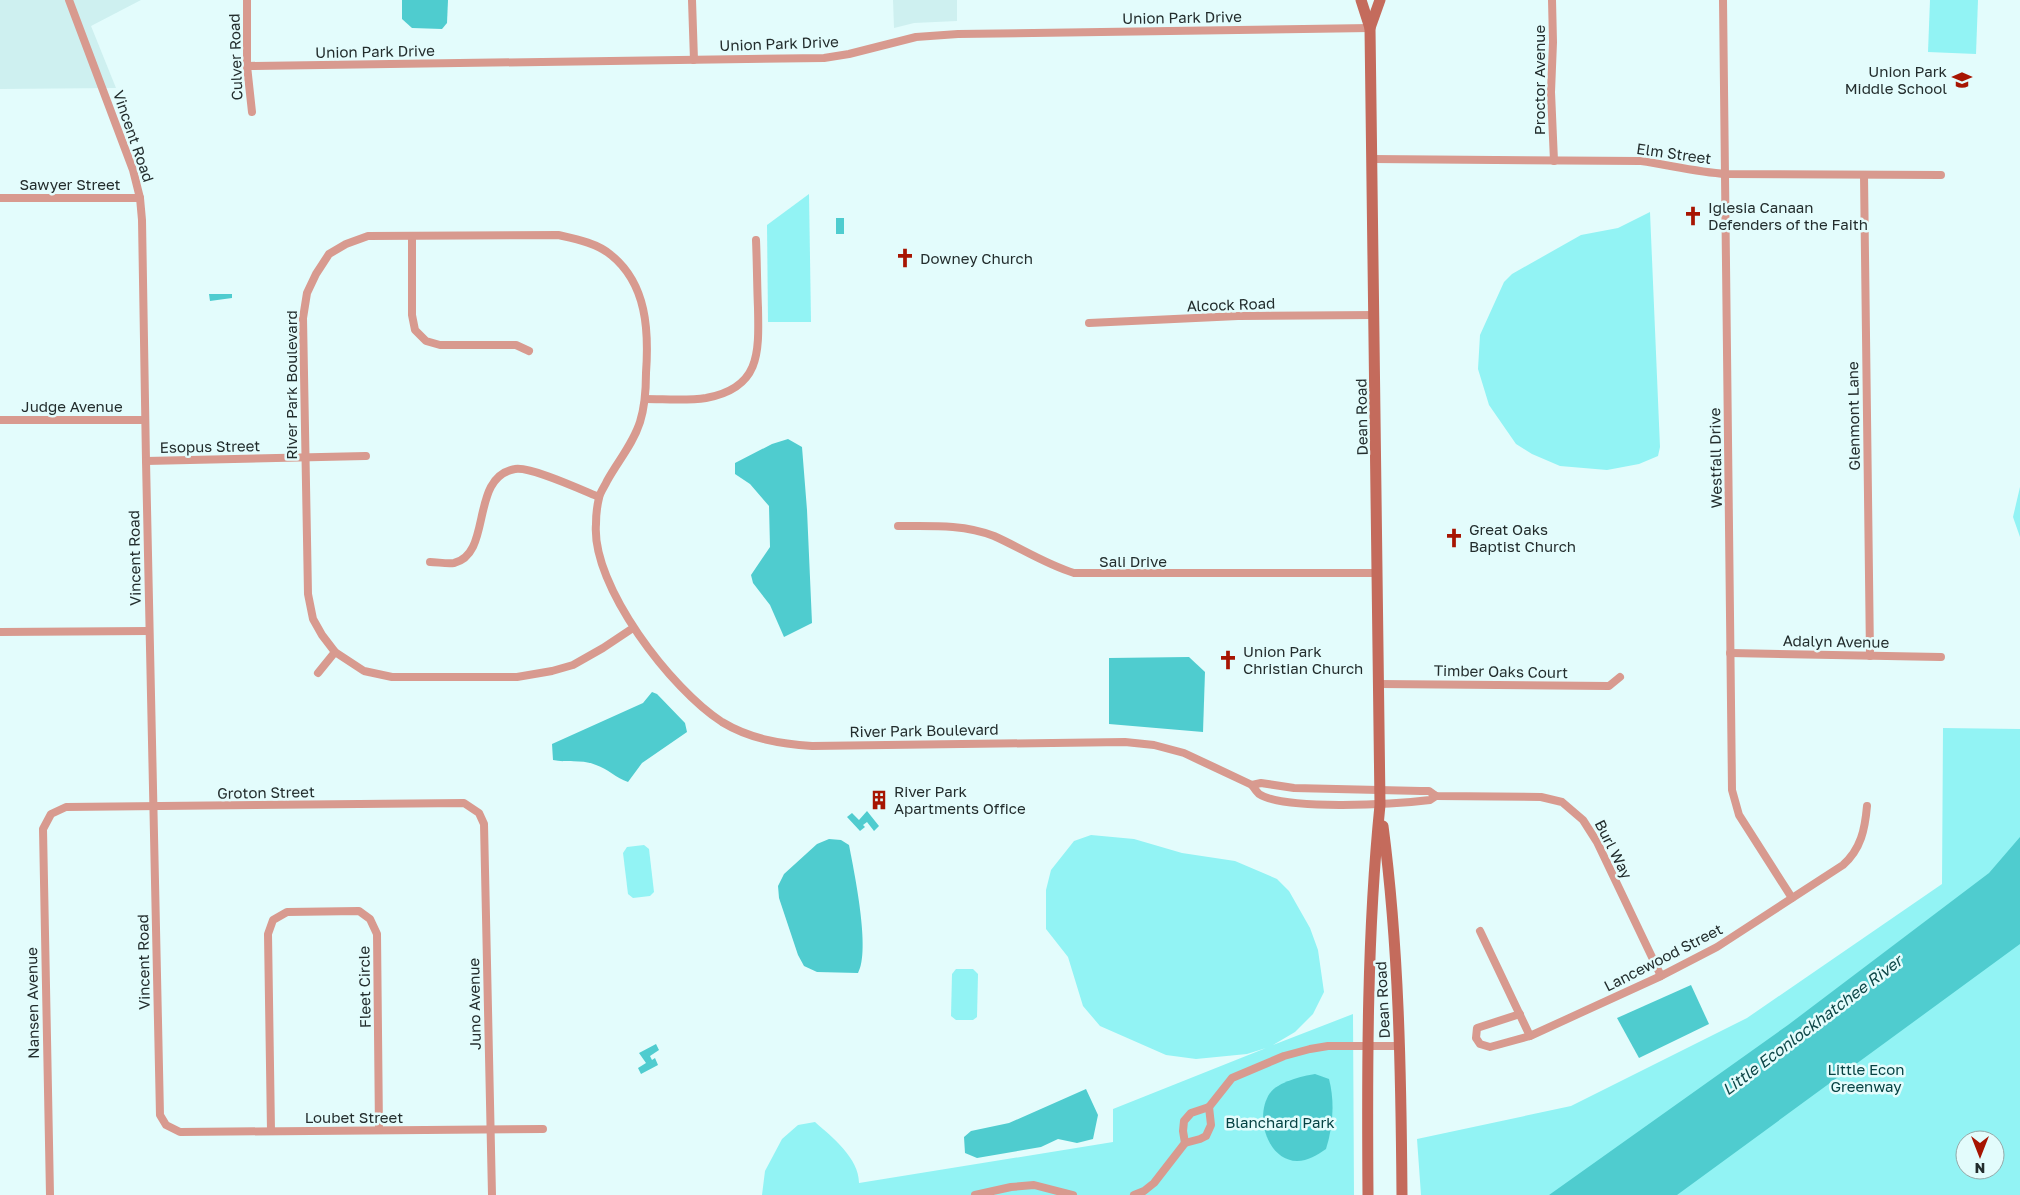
<svg xmlns="http://www.w3.org/2000/svg" width="2020" height="1195" font-family="'Golos Text',sans-serif">
  <rect width="100%" height="100%" fill="#e3fcfc"/>
  <g fill="#cef0f0">
    <polygon points="0,0 141,0 91,26 116,88 0,89"/>
    <polygon points="893,0 957,0 957,21 914,23 894,28"/>
  </g>
  <g fill="#92f3f4" fill-rule="evenodd">
    <polygon points="1930,0 1978,0 1976,54 1928,52"/>
    <polygon points="809,194 811,322 768,322 767,225"/>
    <polygon points="1650,212 1660,447 1658,456 1639,464 1607,470 1560,466 1532,454 1516,444 1489,405 1478,369 1480,335 1504,282 1512,274 1581,235 1618,228"/>
    <polygon points="2020,487 2020,537 2013,517"/>
    <path d="M1943,728L2020,729V1195H1421L1417,1139L1571,1106L1747,1018L1942,884ZM1965,1140H1995V1170H1965Z"/>
    <path d="M1091,835L1134,839L1182,853L1235,861L1277,879L1289,891L1310,928L1318,950L1324,992L1313,1014L1295,1032L1273,1045L1353,1014L1354,1195H762L765,1171L782,1139L798,1125L815,1122C832,1137 859,1158 859,1183L1113,1142V1109L1266,1048L1247,1054L1196,1059L1166,1055L1100,1026L1083,1006L1068,957L1046,929V890L1051,870L1074,841Z"/>
    <polygon points="644,845 649,849 654,892 650,896 633,898 628,894 623,853 627,847"/>
    <polygon points="956,969 973,969 978,974 977,1017 973,1020 956,1020 951,1016 952,974"/>
  </g>
  <g fill="#4fcccf">
    <polygon points="402,0 448,0 447,23 442,29 412,28 402,19"/>
    <rect x="836" y="218" width="8" height="16"/>
    <polygon points="209,294 232,294 232,298 210,301"/>
    <polygon points="788,439 802,447 807,510 812,623 784,637 770,605 753,583 751,575 770,547 769,506 750,484 735,474 735,463 772,444"/>
    <polygon points="1189,657 1205,672 1203,732 1109,724 1109,658"/>
    <path d="M652,692L657,694L685,723L687,732L642,763L628,782C616,778 608,769 596,765C583,759 567,763 553,760L552,744L643,703Z"/>
    <polygon points="867,811 879,826 874,831 867,822 863,825 865,827 860,831 847,817 852,813 859,820"/>
    <polygon points="2020,837 2020,944 1677,1195 1549,1195 1788,1025 1989,873"/>
    <path d="M829,839L841,840L849,845C854,871 871,951 858,973L817,972L804,966L798,955L779,898L778,886L784,874L817,844Z"/>
    <polygon points="1691,985 1709,1024 1639,1058 1617,1018"/>
    <polygon points="656,1044 659,1050 650,1056 652,1060 655,1058 658,1065 641,1074 638,1068 646,1063 639,1053"/>
    <path d="M1315,1074L1329,1079C1335,1102 1333,1127 1326,1149C1317,1155 1308,1161 1297,1161C1267,1160 1254,1116 1270,1093C1278,1082 1302,1076 1315,1074Z"/>
    <polygon points="1086,1089 1098,1115 1093,1139 1077,1143 1058,1139 1041,1147 977,1158 965,1153 964,1137 971,1131 1009,1123"/>
  </g>
  <g fill="none" stroke-linecap="round" stroke-linejoin="round">
    <g stroke="#d89a8f" stroke-width="8">
      <polyline points="69,0 133,170 140,198 142,220 146,461 160,1115 166,1125 180,1132 543,1129"/>
      <polyline points="247,0 247,66 252,112"/>
      <polyline points="692,0 694,60"/>
      <polyline points="1552,0 1553,42 1551,92 1554,161"/>
      <polyline points="1723,0 1732,790 1739,815 1792,898"/>
      <polyline points="247,66 824,58 849,54 916,37 958,34 1370,28"/>
      <path d="M1372,159L1641,161C1669,165 1697,172 1726,174L1941,175"/>
      <polyline points="1864,175 1870,656"/>
      <polyline points="0,198 140,198"/>
      <polyline points="412,236 412,315 415,330 426,341 440,345 516,345 529,351"/>
      <polyline points="1089,323 1238,316 1375,315"/>
      <path d="M645,399C665,399 687,401 706,398C760,388 759,354 758,308C757,286 757,263 756,240"/>
      <polyline points="0,420 145,420"/>
      <polyline points="146,461 366,456"/>
      <path d="M898,526C930,526 964,524 994,536C1021,548 1045,564 1074,573H1378"/>
      <path d="M430,562C437,562 447,564 454,563C493,554 469,477 515,469C530,466 582,490 599,497"/>
      <path d="M633,628L603,648L573,665L552,671L517,677H392L364,671L335,652L322,635L313,619L308,594L303,318L307,293L316,274L329,254L346,244L368,236L558,235C576,239 597,243 611,255C647,284 649,331 646,373C646,390 645,406 640,422C633,444 618,461 607,481C605,486 600,492 599,498C597,506 596,516 596,524C591,586 672,690 722,722C750,739 781,744 812,746L1125,742L1154,745L1184,753L1252,785C1254,788 1257,792 1259,794C1285,811 1398,804 1430,800L1436,796"/>
      <polyline points="0,632 149,631"/>
      <polyline points="1730,653 1941,657"/>
      <polyline points="318,673 335,652"/>
      <polyline points="1379,684 1609,686 1620,677"/>
      <polyline points="1252,785 1261,783 1294,788 1421,791 1429,791 1436,796 1541,797 1562,802 1583,820 1597,842 1661,976"/>
      <polyline points="1480,931 1530,1036"/>
      <path d="M1520,1014L1477,1028L1476,1038L1480,1044L1490,1047L1530,1036L1661,976L1717,947L1843,865C1861,849 1865,829 1867,806"/>
      <polyline points="271,1131 268,934 273,920 287,912 359,911 370,919 377,934 379,1130"/>
      <polyline points="1185,1143 1183,1131 1184,1121 1191,1113 1209,1107 1232,1078 1284,1056 1310,1049 1328,1046 1399,1046"/>
      <polyline points="50,1195 43,829 51,814 66,807 464,803 479,813 484,824 492,1195"/>
      <polyline points="975,1195 1011,1187 1034,1185 1073,1195"/>
      <polyline points="1134,1195 1144,1191 1154,1183 1185,1143 1200,1139 1206,1136 1211,1125 1209,1107"/>
    </g>
    <g stroke="#c46b5c" stroke-width="11">
      <path d="M1361,0L1370,28L1380,805C1367,934 1367,1065 1368,1195"/>
      <polyline points="1370,28 1380,0"/>
      <path d="M1383,826C1399,948 1401,1072 1402,1195"/>
    </g>
  </g>
  <defs>
    <symbol id="school-bare" viewBox="-9 -9 18 18"><path d="M0-5L7-2L0 1L-7-2ZM-4 1L0 2.5L4 1V4Q0 6-4 4Z" fill="#a71502" stroke="#e3fcfc" stroke-width="2.5" paint-order="stroke"/></symbol>
    <symbol id="church-bare" viewBox="-9 -9 18 18"><path d="M-1.2-6h2.4v3.5h3.3v2.4h-3.3V6h-2.4V-.1h-3.3v-2.4h3.3Z" fill="#a71502" stroke="#e3fcfc" stroke-width="2.5" paint-order="stroke"/></symbol>
    <symbol id="building-bare" viewBox="-9 -9 18 18"><path d="M-4-6H4V6H1V3H-1V6H-4ZM-2.5-4.3h1.7v1.8h-1.7ZM.8-4.3h1.7v1.8H.8ZM-2.5-1h1.7V.8h-1.7ZM.8-1h1.7V.8H.8Z" fill="#a71502" stroke="#e3fcfc" stroke-width="2.5" paint-order="stroke"/></symbol>
  </defs>
  <g fill-rule="evenodd">
    <use href="#school-bare" x="1948" y="66" width="28" height="28"/>
    <use href="#church-bare" x="1679" y="202" width="28" height="28"/>
    <use href="#church-bare" x="891" y="244" width="28" height="28"/>
    <use href="#church-bare" x="1440" y="524" width="28" height="28"/>
    <use href="#church-bare" x="1214" y="646" width="28" height="28"/>
    <use href="#building-bare" x="865" y="786" width="28" height="28"/>
  </g>
  <g text-anchor="middle" dominant-baseline="central" stroke-width="5" stroke-linejoin="round" paint-order="stroke">
    <g font-size="15" fill="#232d2d" stroke="#e3fcfc">
      <text transform="translate(1182 17) rotate(-1)">Union Park Drive</text>
      <text transform="translate(779 43) rotate(-2)">Union Park Drive</text>
      <text transform="translate(375 51) rotate(-1)">Union Park Drive</text>
      <text transform="translate(235 57) rotate(-92)">Culver Road</text>
      <text transform="translate(1539 80) rotate(-90)">Proctor Avenue</text>
      <text transform="translate(134 136) rotate(71)">Vincent Road</text>
      <text transform="translate(1674 153) rotate(8)">Elm Street</text>
      <text x="70" y="184">Sawyer Street</text>
      <text transform="translate(1231 304) rotate(-2)">Alcock Road</text>
      <text transform="translate(291 385) rotate(-90)">River Park Boulevard</text>
      <text x="72" y="406">Judge Avenue</text>
      <text transform="translate(1853 416) rotate(-91)">Glenmont Lane</text>
      <text transform="translate(1361 417) rotate(-91)">Dean Road</text>
      <text transform="translate(210 446) rotate(-1)">Esopus Street</text>
      <text transform="translate(1715 458) rotate(-91)">Westfall Drive</text>
      <text transform="translate(134 558) rotate(-91)">Vincent Road</text>
      <text x="1133" y="561">Sali Drive</text>
      <text transform="translate(1836 641) rotate(1)">Adalyn Avenue</text>
      <text transform="translate(1501 671) rotate(1)">Timber Oaks Court</text>
      <text transform="translate(924 730) rotate(-1)">River Park Boulevard</text>
      <text transform="translate(266 792) rotate(-1)">Groton Street</text>
      <text transform="translate(1614 849) rotate(63)">Burl Way</text>
      <text transform="translate(1663 957) rotate(-27)">Lancewood Street</text>
      <text transform="translate(143 962) rotate(-91)">Vincent Road</text>
      <text transform="translate(364 987) rotate(-91)">Fleet Circle</text>
      <text transform="translate(1382 1000) rotate(-93)">Dean Road</text>
      <text transform="translate(32 1003) rotate(-91)">Nansen Avenue</text>
      <text transform="translate(474 1004) rotate(-91)">Juno Avenue</text>
      <text x="354" y="1117">Loubet Street</text>
    </g>
    <g font-size="15" fill="#232d2d" stroke="#e3fcfc" text-anchor="start">
      <text x="1947" y="71" text-anchor="end">Union Park<tspan x="1947" dy="17">Middle School</tspan></text>
      <text x="1708" y="207">Iglesia Canaan<tspan x="1708" dy="17">Defenders of the Faith</tspan></text>
      <text x="920" y="258">Downey Church</text>
      <text x="1469" y="529">Great Oaks<tspan x="1469" dy="17">Baptist Church</tspan></text>
      <text x="1243" y="651">Union Park<tspan x="1243" dy="17">Christian Church</tspan></text>
      <text x="894" y="791">River Park<tspan x="894" dy="17">Apartments Office</tspan></text>
    </g>
    <g font-size="15" fill="#064243" stroke="#e3fcfc">
      <text x="1866" y="1069">Little Econ<tspan x="1866" dy="17">Greenway</tspan></text>
      <text x="1280" y="1122">Blanchard Park</text>
    </g>
    <g font-size="16" font-style="italic" fill="#0e4748" stroke="#e3fcfc">
      <text transform="translate(1812 1025) rotate(-37)">Little Econlockhatchee River</text>
    </g>
  </g>
  <g transform="translate(1980 1155) rotate(180)"><circle r="24" fill="#e3fcfc" stroke="#96a9a9"/>
  <path d="M0-4L9 19L0 12L-9 19Z" fill="#a71502"/>
  <text y="-8" font-size="14" font-weight="bold" text-anchor="middle" fill="#232d2d">N</text>
  </g>
</svg>
